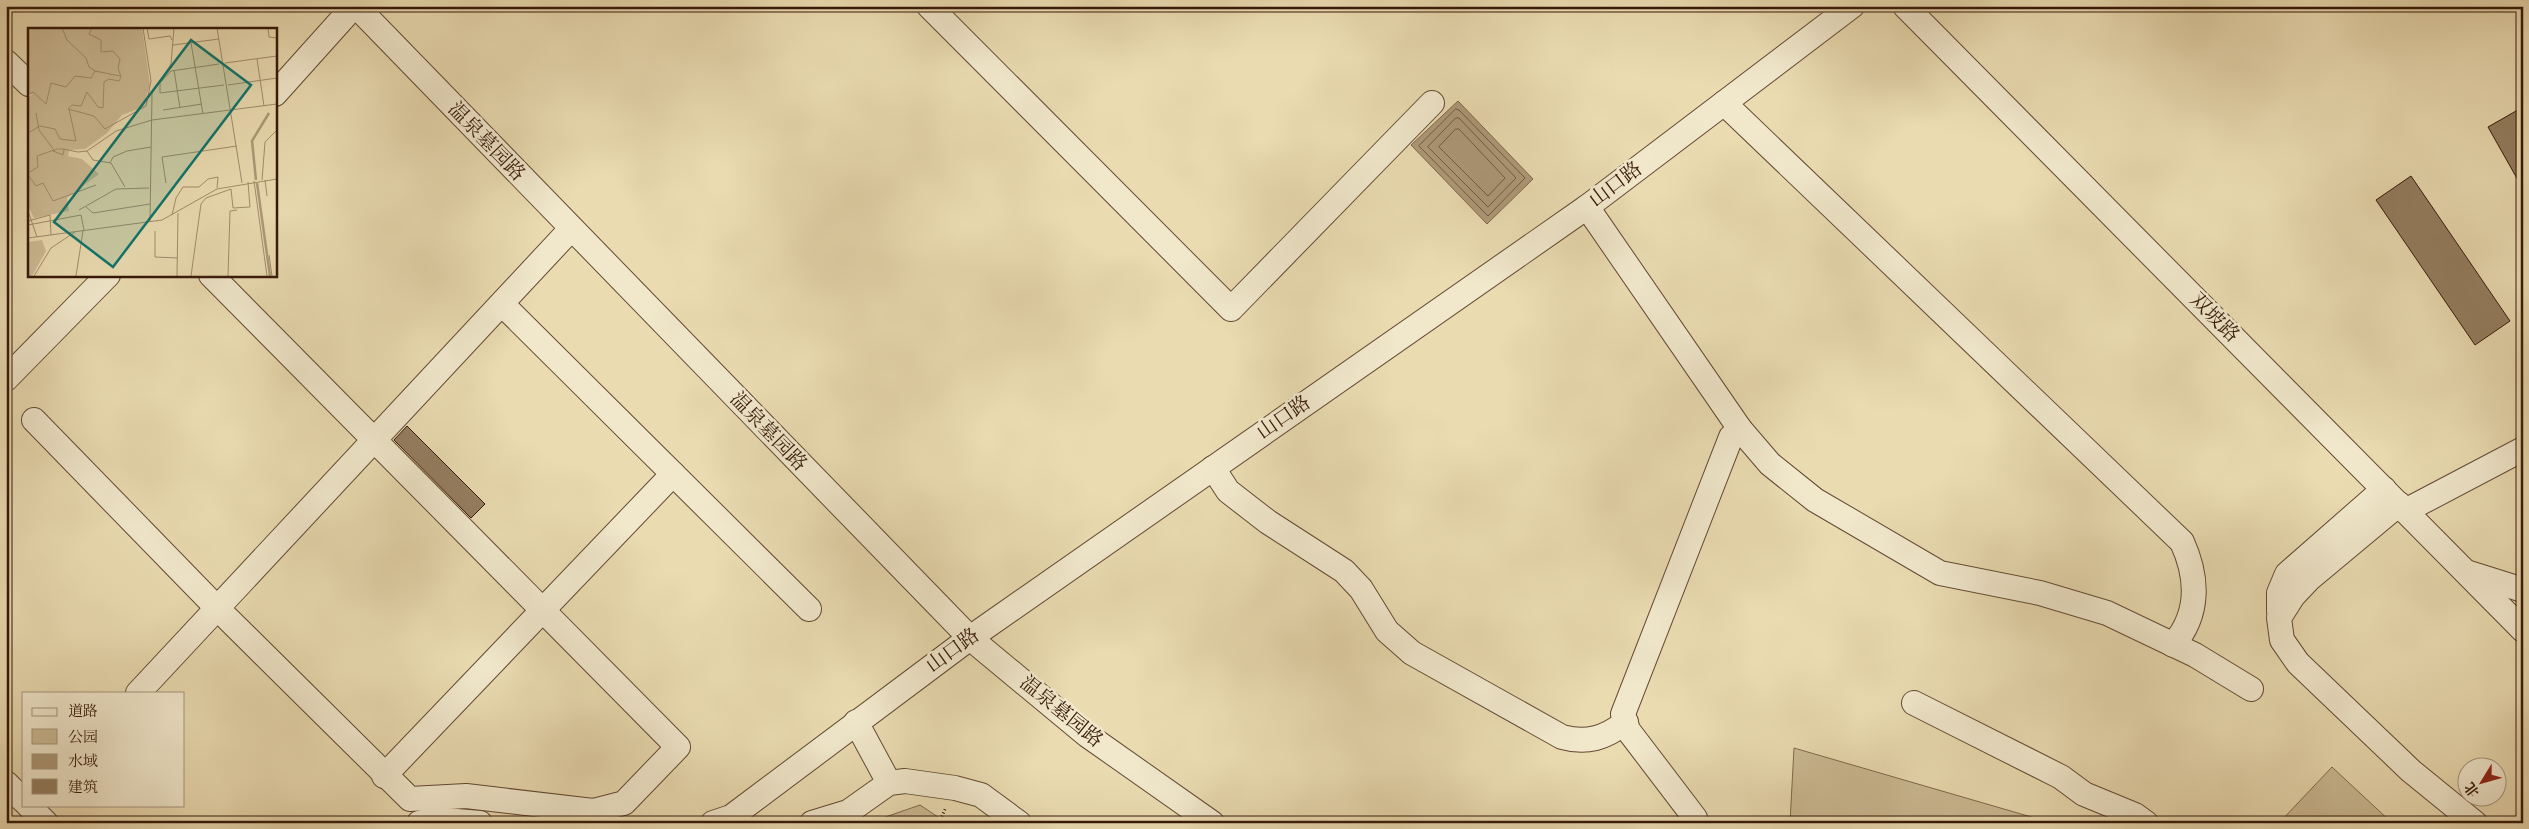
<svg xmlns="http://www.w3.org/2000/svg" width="2529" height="829" font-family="'IM FELL DW Pica','Noto Serif SC',serif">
  <rect width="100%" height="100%" fill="#eadbb1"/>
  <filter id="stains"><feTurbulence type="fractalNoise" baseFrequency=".004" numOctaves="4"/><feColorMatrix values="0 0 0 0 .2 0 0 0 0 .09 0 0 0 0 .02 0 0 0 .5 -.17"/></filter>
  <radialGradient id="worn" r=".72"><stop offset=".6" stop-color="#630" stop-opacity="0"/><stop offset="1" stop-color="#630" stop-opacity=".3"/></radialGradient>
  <g fill="#cbba94" stroke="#806a4e">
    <polygon points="1794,748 2052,823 1790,823"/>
    <polygon points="2332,767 2392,823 2279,823"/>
    <polygon points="920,805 947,823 868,823"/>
  </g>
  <polygon fill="#ad9978" stroke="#7d664c" points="1458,101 1533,179 1487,224 1411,145"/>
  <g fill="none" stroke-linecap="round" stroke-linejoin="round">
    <g stroke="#725940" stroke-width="1">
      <polygon points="1456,109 1459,110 1525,178 1488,216 1419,146"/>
      <polygon points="1456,118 1459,118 1516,178 1488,207 1428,147"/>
      <polygon points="1456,129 1459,129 1505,178 1488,196 1439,147"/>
    </g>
  </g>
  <g fill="#947e60" stroke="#361909">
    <polygon points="2523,107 2523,189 2488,127"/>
    <polygon points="2411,176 2510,321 2475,345 2376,200"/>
    <polygon points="407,426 485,504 471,518 394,440"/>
  </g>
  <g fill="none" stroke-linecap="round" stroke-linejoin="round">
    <defs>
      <g id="minor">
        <polyline points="356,6 970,638 1087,735 1212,823"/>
        <polyline points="929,6 1231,309 1432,103"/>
        <polyline points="1905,6 2523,630"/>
        <polyline points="6,62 29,84"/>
        <polyline points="275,94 354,6"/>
        <path d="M1724,103L2182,542C2198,577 2200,614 2173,645"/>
        <polyline points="1587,207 1740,429 1770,464 1815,500 1940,573 2040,593 2107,613 2195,655 2251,689"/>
        <polyline points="502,304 809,609"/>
        <polyline points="6,379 108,275"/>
        <polyline points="34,420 217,608 410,799 466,796 593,811 624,803 678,747 211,275"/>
        <path d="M1213,468L1228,491L1268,522L1344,571L1361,589L1387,631L1412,653L1562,737C1587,744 1605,738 1626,722"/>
        <polyline points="2399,504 2309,579 2293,596 2279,618 2282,640 2298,663 2411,771 2475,823"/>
        <polyline points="2405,511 2523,449"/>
        <polyline points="2469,573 2523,590"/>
        <polyline points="2279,611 2279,593 2287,574 2384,489"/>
        <polyline points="138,693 571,229"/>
        <polyline points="1914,703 2061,777 2084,794 2135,815 2146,823"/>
        <polyline points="856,722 889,783"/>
        <polyline points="384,776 673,474"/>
        <polyline points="6,783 24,801"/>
        <polyline points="28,805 46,823"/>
        <polyline points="419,823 433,819 480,823"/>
        <polyline points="713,823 731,817 970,638 1587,207 1852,6"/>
        <polyline points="812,823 848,812 889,783 905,781 955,788 981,795 1019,823"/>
        <polyline points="1696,823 1695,818 1628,730 1623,714 1731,437 1740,429"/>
      </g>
    </defs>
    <use href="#minor" stroke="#634a33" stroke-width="26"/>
    <polyline stroke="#361909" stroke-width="3" stroke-dasharray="1 2.5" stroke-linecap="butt" points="939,823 946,807"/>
    <use href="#minor" stroke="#f1e8cc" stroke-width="24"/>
  </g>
  <g text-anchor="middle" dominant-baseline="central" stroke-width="5" stroke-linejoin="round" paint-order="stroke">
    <g font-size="20" fill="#361909" stroke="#f1e8cc">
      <text transform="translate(486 142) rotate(46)">温泉墓园路</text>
      <text transform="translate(1616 185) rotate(-37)">山口路</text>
      <text transform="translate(2214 318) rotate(45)">双坡路</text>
      <text transform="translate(1284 418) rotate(-35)">山口路</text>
      <text transform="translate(768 432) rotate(46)">温泉墓园路</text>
      <text transform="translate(953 651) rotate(-36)">山口路</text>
      <text transform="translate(1061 712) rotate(39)">温泉墓园路</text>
    </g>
  </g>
  <g transform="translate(28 28)">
    <rect width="249" height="249" fill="#eadbb1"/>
    <path d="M0,0H114L122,57L115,79L94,87L79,105L57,121L41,122L40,128L54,131L71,146L39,170L41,183L6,190L0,178V70L4,66H0ZM14,212L18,223L4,248H0V214Z" fill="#cbba94"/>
    <path fill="none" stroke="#ad9978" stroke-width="2.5" d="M228,152L224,113L241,85M229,155L242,248"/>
    <path fill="none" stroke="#a28d6e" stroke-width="1" d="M34,0L39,12L58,30L61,39L67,43L92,48M64,0L61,6L73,12V24L85,23L92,31L90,40L93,49L91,53L81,51L76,54L75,80L70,79L59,64L53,78L44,77L40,81L66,88L77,101L118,78L123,53L115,0M119,0L121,11L142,8L144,12M189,0L214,155M240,0L241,9L249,10M163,15L175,86M145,17L191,11M229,31L236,78M197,35L249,28M191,36L143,43L132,55V65L196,57M146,42L152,80M200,57L249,50M0,67L5,64L18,76L23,55L38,59L47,48L63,50L67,43M135,82L174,76M0,105L12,98L27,101L32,111L48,113L41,81M36,121L35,127L25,123L29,121H36L40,122L50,124L59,123L88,103L124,92L249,76M59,123L65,132L83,135L97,159M82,135L85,129L99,123L123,119M0,145L10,139L9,128L26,122L11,102L8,85M0,147L8,158L15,155L25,173L68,157M234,152L237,114L249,102M237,152L239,168M226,153L239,248M138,155L134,129L209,118M58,179L65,185L122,176M51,182L88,161L121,160M0,183L9,209M144,187L148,170L155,159H171L180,151L190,149L189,160M0,193L22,187L23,207M122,194L124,65L143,36L146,0M0,197L53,187L56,202M127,203V229L150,230M0,210L134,192L189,161L249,151M241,227L244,248M6,248L23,220L47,204M48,248L55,203M149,248L150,185M163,248L173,176L178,170L203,161L205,180L222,179L220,154M200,248L202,183L209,182"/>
    <path fill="#0f766e" fill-opacity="0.15" stroke="#0f766e" stroke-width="2.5" d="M163,12L223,57L85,239L26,194Z"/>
    <rect width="249" height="249" fill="none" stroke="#361909" stroke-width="2.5"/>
  </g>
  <rect width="2529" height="829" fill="none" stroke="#eadbb1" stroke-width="25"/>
  <rect x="8" y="8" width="2514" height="814" fill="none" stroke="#361909" stroke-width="2.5"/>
  <rect x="12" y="12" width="2504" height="804" fill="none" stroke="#361909"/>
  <rect x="22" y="692" width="162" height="115" fill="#f1e8cc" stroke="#a6957e"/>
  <rect x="32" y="708" width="25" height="8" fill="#f1e8cc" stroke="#a6957e"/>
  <text x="68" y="716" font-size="15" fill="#361909">道路</text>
  <rect x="32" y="729" width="25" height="15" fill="#cbba94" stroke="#a6957e"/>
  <text x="68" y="742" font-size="15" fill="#361909">公园</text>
  <rect x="32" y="754" width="25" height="15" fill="#ad9978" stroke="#a6957e"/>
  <text x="68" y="766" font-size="15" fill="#361909">水域</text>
  <rect x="32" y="779" width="25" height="15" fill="#947e60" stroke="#a6957e"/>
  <text x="68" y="792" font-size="15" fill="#361909">建筑</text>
  <g transform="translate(2482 782) rotate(233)"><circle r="24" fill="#f1e8cc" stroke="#a6957e"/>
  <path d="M0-4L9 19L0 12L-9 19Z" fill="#8f2418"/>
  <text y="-8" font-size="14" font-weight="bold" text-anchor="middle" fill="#361909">北</text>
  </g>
  <rect width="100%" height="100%" filter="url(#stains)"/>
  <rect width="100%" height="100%" fill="url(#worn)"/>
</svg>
